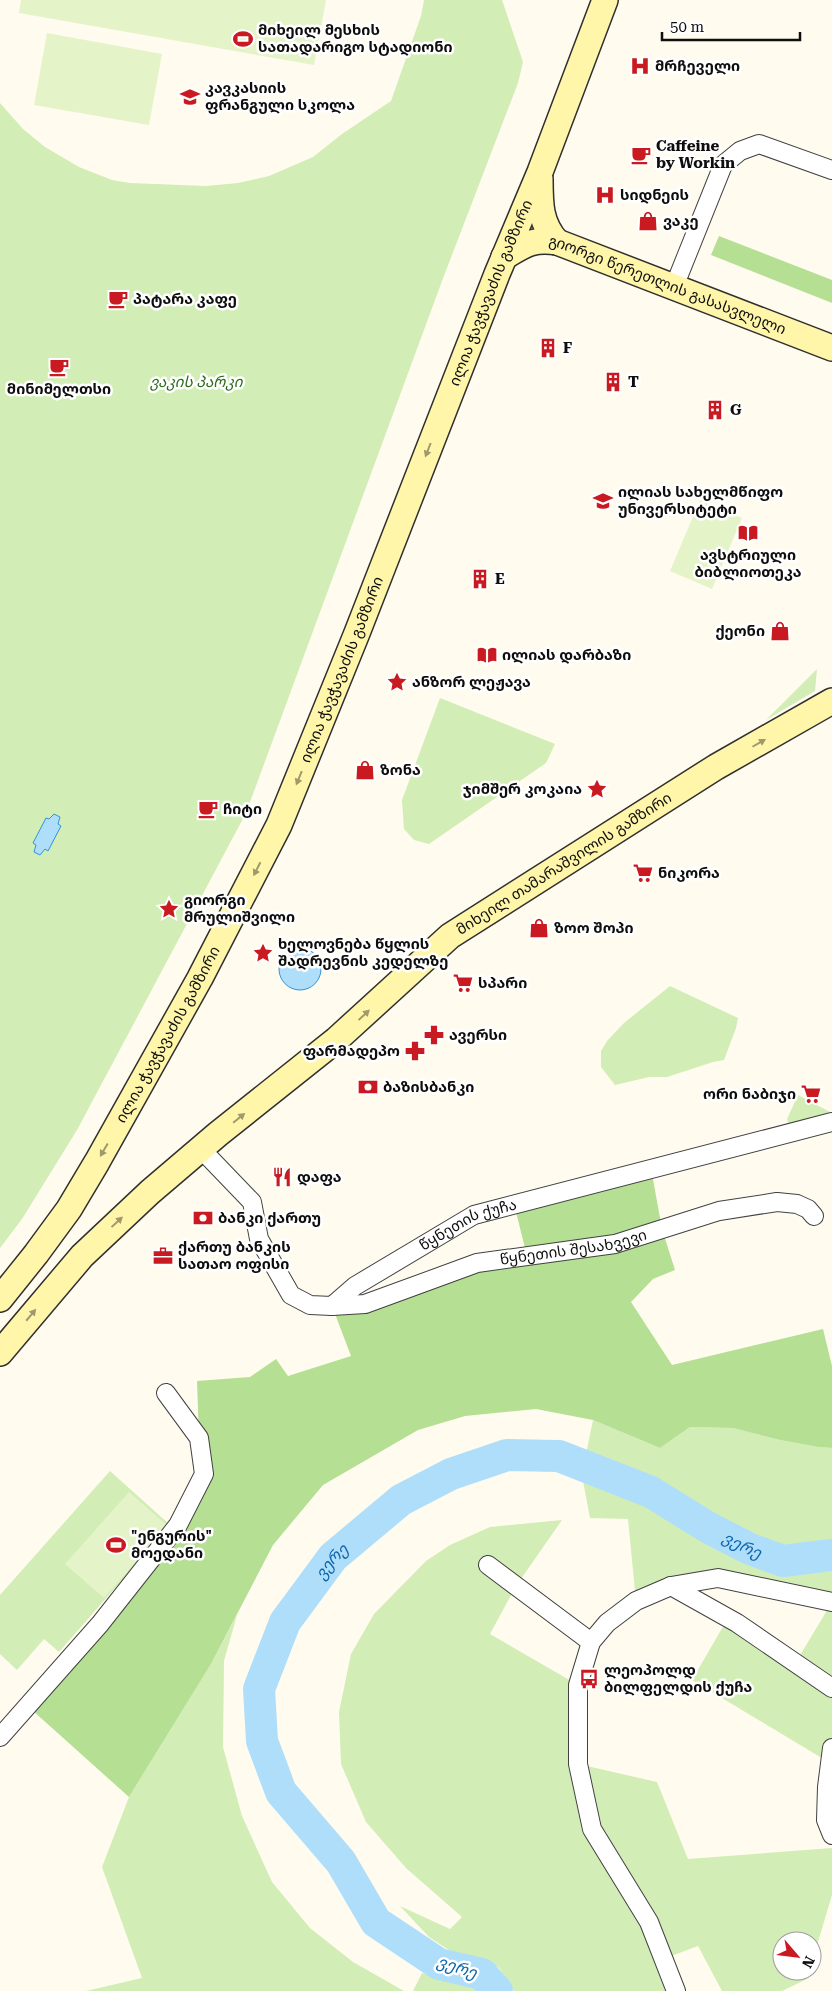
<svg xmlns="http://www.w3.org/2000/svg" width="832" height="1991" font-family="'Roboto Serif','Noto Sans Georgian',serif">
  <rect width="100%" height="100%" fill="#fffcef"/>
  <g fill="#d2edb5">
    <polygon points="424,0 502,0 523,62 518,83 442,281 246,813 77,1130 22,1219 0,1248 0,103 23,129 45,147 79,167 112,180 130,183 206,186 238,183 269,176 313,157 342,134 391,101 421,16"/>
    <polygon points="817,669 815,691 766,720"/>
    <polygon points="440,698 555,744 546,763 429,844 414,840 404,829 402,800"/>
    <polygon points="670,986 738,1018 736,1028 724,1060 713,1062 667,1077 649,1077 615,1085 601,1067 601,1051 607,1041 624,1023"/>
    <polygon points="798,1095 830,1112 790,1127 787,1119"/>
    <polygon points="593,1420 660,1448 690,1427 733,1428 780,1440 818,1447 832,1448 832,1548 777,1549 734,1531 684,1495 646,1474 586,1454"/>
    <polygon points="110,1471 170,1525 59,1652 44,1639 17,1670 0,1654 0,1595"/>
    <polygon points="583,1481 656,1506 707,1539 776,1568 832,1564 832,1748 830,1763 692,1680 728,1618 796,1662 832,1602 718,1578 636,1601 628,1519 590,1518"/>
    <polygon points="562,1520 516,1586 490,1634 578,1685 578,1764 657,1782 688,1859 832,1848 832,1895 812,1962 812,1941 782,1941 782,1971 809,1971 807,1979 782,1991 722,1991 698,1946 663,1959 676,1991 514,1991 499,1968 482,1959 455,1954 429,1937 400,1906 450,1929 462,1917 406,1868 366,1822 341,1764 339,1712 351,1654 374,1614 426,1561 450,1545 490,1527"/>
    <polygon points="237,1615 224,1661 223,1747 242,1816 272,1882 310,1928 353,1962 404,1991 86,1991 142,1978 102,1867 129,1797 211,1664"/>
    <polygon points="422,1973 450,1981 477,1986 483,1991 413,1991"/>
  </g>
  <g fill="#b5df93">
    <polygon points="719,236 832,280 832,303 711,255"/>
    <polygon points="651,1168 662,1229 675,1270 653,1279 631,1302 672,1365 823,1329 832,1366 832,1448 818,1447 780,1440 733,1428 690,1427 660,1448 593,1420 536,1409 465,1416 418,1430 323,1485 273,1545 211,1664 129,1797 32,1710 99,1635 204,1474 199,1438 197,1381 250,1377 276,1359 288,1376 351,1356 332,1306 527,1256 514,1204"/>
  </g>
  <g fill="#e4f4c8">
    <polygon points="21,0 326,0 314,65 19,13"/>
    <polygon points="47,33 162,54 149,125 34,105"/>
    <polygon points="700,500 742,518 712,589 670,571"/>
    <polygon points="129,1492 168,1526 104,1598 65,1564"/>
  </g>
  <g fill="#afdefb" stroke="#3094d8">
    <polygon points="54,814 60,817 58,824 61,826 48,851 45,849 40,855 34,852 36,845 33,843 46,818 49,819"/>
    <circle cx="300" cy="969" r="21"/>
  </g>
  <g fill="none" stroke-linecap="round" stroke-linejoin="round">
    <path stroke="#afdefb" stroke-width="32" id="s1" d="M497,1991L482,1974L439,1964L376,1922L341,1862L281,1792L262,1741L259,1689L285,1622L333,1557L401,1500L451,1474L507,1455L559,1456L651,1492L709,1528L750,1549L783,1561L832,1555"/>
    <defs>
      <g id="minor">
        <polyline points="674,287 723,165 740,151 759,144 832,170"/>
        <path id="s2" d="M201,1149L252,1202L259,1239L291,1295L310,1305L332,1306L355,1286L474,1215L832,1122"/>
        <path id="s3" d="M332,1306L365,1304L477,1263L615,1244L719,1211L777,1202L797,1204L808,1209L814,1216"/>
        <polyline points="488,1565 591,1642"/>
        <polyline points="671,1586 737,1623 832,1688"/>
        <polyline points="0,1737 100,1624 178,1525 204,1474 199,1438 166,1393"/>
        <polyline points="832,1748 827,1787 826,1820 832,1835"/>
        <polyline points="676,1991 649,1922 592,1829 578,1764 578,1685 591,1642 607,1623 636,1601 671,1586 718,1578 832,1602"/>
      </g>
      <g id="secondary">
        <path d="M540,179C540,204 540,223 557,242"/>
        <path id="s4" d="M504,257C524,245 533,238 557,242L832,348"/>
        <path id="s5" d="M0,1299L36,1254L69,1209L97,1162L200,978L279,825L357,633L497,274L540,172L605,0"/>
        <path id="s6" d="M0,1353L82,1256L150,1192L218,1134L336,1040L450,936L716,767L832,701"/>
      </g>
    </defs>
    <use href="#minor" stroke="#414141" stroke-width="20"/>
    <use href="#secondary" stroke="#303030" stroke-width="28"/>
    <use href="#minor" stroke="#fff" stroke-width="18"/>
    <use href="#secondary" stroke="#fff6aa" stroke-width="25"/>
  </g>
  <defs><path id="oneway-solid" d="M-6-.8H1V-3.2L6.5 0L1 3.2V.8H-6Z" transform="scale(1.25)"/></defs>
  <g fill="#9f996c">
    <use href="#oneway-solid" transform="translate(428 450) rotate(111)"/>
    <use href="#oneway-solid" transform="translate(759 743) rotate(-30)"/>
    <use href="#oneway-solid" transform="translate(299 778) rotate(112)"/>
    <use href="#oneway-solid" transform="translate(257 869) rotate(117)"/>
    <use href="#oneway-solid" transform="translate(364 1015) rotate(-43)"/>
    <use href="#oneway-solid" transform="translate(239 1118) rotate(-39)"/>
    <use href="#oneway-solid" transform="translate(104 1150) rotate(120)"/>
    <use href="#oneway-solid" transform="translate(117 1222) rotate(-43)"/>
    <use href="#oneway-solid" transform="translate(31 1315) rotate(-50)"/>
  </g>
  <defs>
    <symbol id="stadium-bare" viewBox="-9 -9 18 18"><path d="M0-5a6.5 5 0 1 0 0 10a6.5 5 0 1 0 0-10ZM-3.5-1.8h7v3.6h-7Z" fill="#ca1a21" stroke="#fff" stroke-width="2.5" paint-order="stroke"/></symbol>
    <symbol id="hospital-bare" viewBox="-9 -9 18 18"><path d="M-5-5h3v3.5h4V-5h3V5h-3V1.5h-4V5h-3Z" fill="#ca1a21" stroke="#fff" stroke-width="2.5" paint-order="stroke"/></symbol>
    <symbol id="school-bare" viewBox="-9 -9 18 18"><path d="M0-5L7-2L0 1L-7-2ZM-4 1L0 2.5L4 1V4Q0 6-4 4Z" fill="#ca1a21" stroke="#fff" stroke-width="2.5" paint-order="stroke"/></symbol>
    <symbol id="cafe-bare" viewBox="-9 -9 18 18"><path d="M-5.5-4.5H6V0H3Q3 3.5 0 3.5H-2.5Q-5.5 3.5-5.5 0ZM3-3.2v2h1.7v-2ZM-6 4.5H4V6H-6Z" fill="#ca1a21" stroke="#fff" stroke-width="2.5" paint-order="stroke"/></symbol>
    <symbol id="shop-bare" viewBox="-9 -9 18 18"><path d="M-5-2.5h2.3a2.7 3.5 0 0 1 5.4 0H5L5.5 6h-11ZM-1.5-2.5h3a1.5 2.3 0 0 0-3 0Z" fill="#ca1a21" stroke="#fff" stroke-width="2.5" paint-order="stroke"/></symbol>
    <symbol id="building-bare" viewBox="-9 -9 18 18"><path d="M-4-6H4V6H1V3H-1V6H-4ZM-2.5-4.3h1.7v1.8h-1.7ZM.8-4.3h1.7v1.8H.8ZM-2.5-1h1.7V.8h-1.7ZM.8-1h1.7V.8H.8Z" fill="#ca1a21" stroke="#fff" stroke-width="2.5" paint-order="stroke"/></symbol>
    <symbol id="university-bare" viewBox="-9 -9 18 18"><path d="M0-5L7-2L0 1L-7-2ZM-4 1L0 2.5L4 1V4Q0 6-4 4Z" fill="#ca1a21" stroke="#fff" stroke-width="2.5" paint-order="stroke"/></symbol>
    <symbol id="library-bare" viewBox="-9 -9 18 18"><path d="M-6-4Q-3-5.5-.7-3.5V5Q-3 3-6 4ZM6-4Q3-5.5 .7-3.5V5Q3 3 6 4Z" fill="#ca1a21" stroke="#fff" stroke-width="2.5" paint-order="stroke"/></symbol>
    <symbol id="sight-bare" viewBox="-9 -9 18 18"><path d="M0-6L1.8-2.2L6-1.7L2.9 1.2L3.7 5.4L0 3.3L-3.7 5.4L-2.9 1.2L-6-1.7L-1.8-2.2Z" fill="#ca1a21" stroke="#fff" stroke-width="2.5" paint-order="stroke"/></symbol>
    <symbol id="supermarket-bare" viewBox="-9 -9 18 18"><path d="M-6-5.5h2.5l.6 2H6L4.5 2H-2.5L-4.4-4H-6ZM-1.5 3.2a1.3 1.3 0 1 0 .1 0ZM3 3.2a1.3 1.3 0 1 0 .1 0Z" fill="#ca1a21" stroke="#fff" stroke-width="2.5" paint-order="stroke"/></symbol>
    <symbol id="pharmacy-bare" viewBox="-9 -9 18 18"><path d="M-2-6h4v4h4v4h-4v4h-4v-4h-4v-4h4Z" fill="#ca1a21" stroke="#fff" stroke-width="2.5" paint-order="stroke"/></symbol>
    <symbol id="bank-bare" viewBox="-9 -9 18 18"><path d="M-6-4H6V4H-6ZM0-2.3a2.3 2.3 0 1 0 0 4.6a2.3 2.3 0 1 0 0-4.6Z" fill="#ca1a21" stroke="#fff" stroke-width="2.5" paint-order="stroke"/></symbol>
    <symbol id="restaurant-bare" viewBox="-9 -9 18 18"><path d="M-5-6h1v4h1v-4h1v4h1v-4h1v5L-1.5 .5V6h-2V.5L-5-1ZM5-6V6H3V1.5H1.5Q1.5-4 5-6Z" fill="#ca1a21" stroke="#fff" stroke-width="2.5" paint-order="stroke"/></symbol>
    <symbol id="office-bare" viewBox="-9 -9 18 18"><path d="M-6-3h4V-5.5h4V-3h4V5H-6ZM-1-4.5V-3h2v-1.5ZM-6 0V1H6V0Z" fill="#ca1a21" stroke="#fff" stroke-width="2.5" paint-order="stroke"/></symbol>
    <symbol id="bus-bare" viewBox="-9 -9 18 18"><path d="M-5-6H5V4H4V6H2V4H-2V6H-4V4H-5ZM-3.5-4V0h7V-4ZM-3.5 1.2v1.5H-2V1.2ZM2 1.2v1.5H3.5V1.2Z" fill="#ca1a21" stroke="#fff" stroke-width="2.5" paint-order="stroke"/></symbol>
  </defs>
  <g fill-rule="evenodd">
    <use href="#stadium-bare" x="229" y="25" width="28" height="28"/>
    <use href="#hospital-bare" x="626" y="52" width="28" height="28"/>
    <use href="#school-bare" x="176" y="83" width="28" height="28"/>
    <use href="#cafe-bare" x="627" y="141" width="28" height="28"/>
    <use href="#hospital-bare" x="591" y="181" width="28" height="28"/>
    <use href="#shop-bare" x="634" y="207" width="28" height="28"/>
    <use href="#cafe-bare" x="104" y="285" width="28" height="28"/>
    <use href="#building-bare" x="534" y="334" width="28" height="28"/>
    <use href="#cafe-bare" x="45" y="353" width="28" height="28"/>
    <use href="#building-bare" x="599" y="368" width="28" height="28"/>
    <use href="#building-bare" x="701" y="396" width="28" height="28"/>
    <use href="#university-bare" x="589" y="487" width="28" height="28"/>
    <use href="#library-bare" x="734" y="519" width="28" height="28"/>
    <use href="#building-bare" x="466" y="565" width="28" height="28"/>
    <use href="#shop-bare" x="766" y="617" width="28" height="28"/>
    <use href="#library-bare" x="473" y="641" width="28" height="28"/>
    <use href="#sight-bare" x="383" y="668" width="28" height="28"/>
    <use href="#shop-bare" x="351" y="756" width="28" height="28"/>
    <use href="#sight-bare" x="583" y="775" width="28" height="28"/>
    <use href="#cafe-bare" x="194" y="795" width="28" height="28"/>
    <use href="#supermarket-bare" x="629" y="859" width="28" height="28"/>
    <use href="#sight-bare" x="155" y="895" width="28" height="28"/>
    <use href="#shop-bare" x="525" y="914" width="28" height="28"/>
    <use href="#sight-bare" x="249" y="939" width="28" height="28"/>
    <use href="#supermarket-bare" x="449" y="969" width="28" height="28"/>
    <use href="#pharmacy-bare" x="420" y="1021" width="28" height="28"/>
    <use href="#pharmacy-bare" x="401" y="1037" width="28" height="28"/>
    <use href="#bank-bare" x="354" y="1073" width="28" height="28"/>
    <use href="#supermarket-bare" x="797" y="1080" width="28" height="28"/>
    <use href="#restaurant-bare" x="268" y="1163" width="28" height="28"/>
    <use href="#bank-bare" x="189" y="1204" width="28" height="28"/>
    <use href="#office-bare" x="149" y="1242" width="28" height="28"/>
    <use href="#stadium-bare" x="102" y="1531" width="28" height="28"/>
    <use href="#bus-bare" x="575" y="1665" width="28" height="28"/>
  </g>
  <g text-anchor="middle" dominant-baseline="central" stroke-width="5" stroke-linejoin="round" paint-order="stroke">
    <g font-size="15" font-weight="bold" fill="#0e0e0e" stroke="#fff" text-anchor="start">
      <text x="258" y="30">მიხეილ მესხის<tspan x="258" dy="17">სათადარიგო სტადიონი</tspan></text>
      <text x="655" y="66">მრჩეველი</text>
      <text x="205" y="88">კავკასიის<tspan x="205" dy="17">ფრანგული სკოლა</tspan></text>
      <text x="656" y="146">Caffeine<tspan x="656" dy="17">by Workin</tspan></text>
      <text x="620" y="195">სიდნეის</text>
      <text x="663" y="221">ვაკე</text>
      <text x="133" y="299">პატარა კაფე</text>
      <text x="563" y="348">F</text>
      <text x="628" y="382">T</text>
      <text x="59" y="389" text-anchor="middle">მინიმელთსი</text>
      <text x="730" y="410">G</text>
      <text x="618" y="492">ილიას სახელმწიფო<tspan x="618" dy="17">უნივერსიტეტი</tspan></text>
      <text x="748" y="555" text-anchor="middle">ავსტრიული<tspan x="748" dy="17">ბიბლიოთეკა</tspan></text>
      <text x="495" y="579">E</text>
      <text x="765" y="631" text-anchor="end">ქეონი</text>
      <text x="502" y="655">ილიას დარბაზი</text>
      <text x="412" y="682">ანზორ ლეჟავა</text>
      <text x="380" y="770">ზონა</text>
      <text x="582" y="789" text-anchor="end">ჯიმშერ კოკაია</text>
      <text x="223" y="809">ჩიტი</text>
      <text x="658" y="873">ნიკორა</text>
      <text x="184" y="900">გიორგი<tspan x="184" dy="17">მრულიშვილი</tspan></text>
      <text x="554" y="928">ზოო შოპი</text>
      <text x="278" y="944">ხელოვნება წყლის<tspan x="278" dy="17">შადრევნის კედელზე</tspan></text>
      <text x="478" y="983">სპარი</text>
      <text x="449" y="1035">ავერსი</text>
      <text x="400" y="1051" text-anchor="end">ფარმადეპო</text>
      <text x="383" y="1087">ბაზისბანკი</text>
      <text x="796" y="1094" text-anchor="end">ორი ნაბიჯი</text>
      <text x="297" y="1177">დაფა</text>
      <text x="218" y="1218">ბანკი ქართუ</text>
      <text x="178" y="1247">ქართუ ბანკის<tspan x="178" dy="17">სათაო ოფისი</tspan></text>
      <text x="131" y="1536">"ენგურის"<tspan x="131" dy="17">მოედანი</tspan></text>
      <text x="604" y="1670">ლეოპოლდ<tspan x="604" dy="17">ბილფელდის ქუჩა</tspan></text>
    </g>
    <g font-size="15" fill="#0e0e0e" stroke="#fff">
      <text stroke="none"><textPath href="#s4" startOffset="175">გიორგი წერეთლის გასასვლელი</textPath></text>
      <text stroke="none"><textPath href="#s5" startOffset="1124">ილია ჭავჭავაძის გამზირი</textPath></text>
      <text stroke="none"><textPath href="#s5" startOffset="719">ილია ჭავჭავაძის გამზირი</textPath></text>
      <text stroke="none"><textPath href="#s6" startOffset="750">მიხეილ თამარაშვილის გამზირი</textPath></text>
      <text stroke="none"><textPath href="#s5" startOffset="314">ილია ჭავჭავაძის გამზირი</textPath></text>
      <text stroke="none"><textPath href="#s2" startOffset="379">წყნეთის ქუჩა</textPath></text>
      <text stroke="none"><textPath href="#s3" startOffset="250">წყნეთის შესახვევი</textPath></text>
    </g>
    <g font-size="15" font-style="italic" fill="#296c18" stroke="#fff">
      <text x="196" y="382">ვაკის პარკი</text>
    </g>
    <g font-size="16" font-style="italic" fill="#0c65ab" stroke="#fff">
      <text stroke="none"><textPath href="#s1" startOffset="1024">ვერე</textPath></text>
      <text stroke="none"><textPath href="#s1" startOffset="559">ვერე</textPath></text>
      <text transform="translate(457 1967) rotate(18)">ვერე</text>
    </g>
  </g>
  <g transform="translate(797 1956) rotate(118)"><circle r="24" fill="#ffffff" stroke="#9f9f9f"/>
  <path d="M0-4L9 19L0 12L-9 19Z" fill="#ca1a21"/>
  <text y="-8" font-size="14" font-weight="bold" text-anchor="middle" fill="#0e0e0e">N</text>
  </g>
  <path d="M662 32v8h138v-8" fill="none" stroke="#0e0e0e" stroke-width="2.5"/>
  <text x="670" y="32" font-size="15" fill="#0e0e0e" stroke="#ffffff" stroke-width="4" paint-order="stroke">50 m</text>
</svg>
